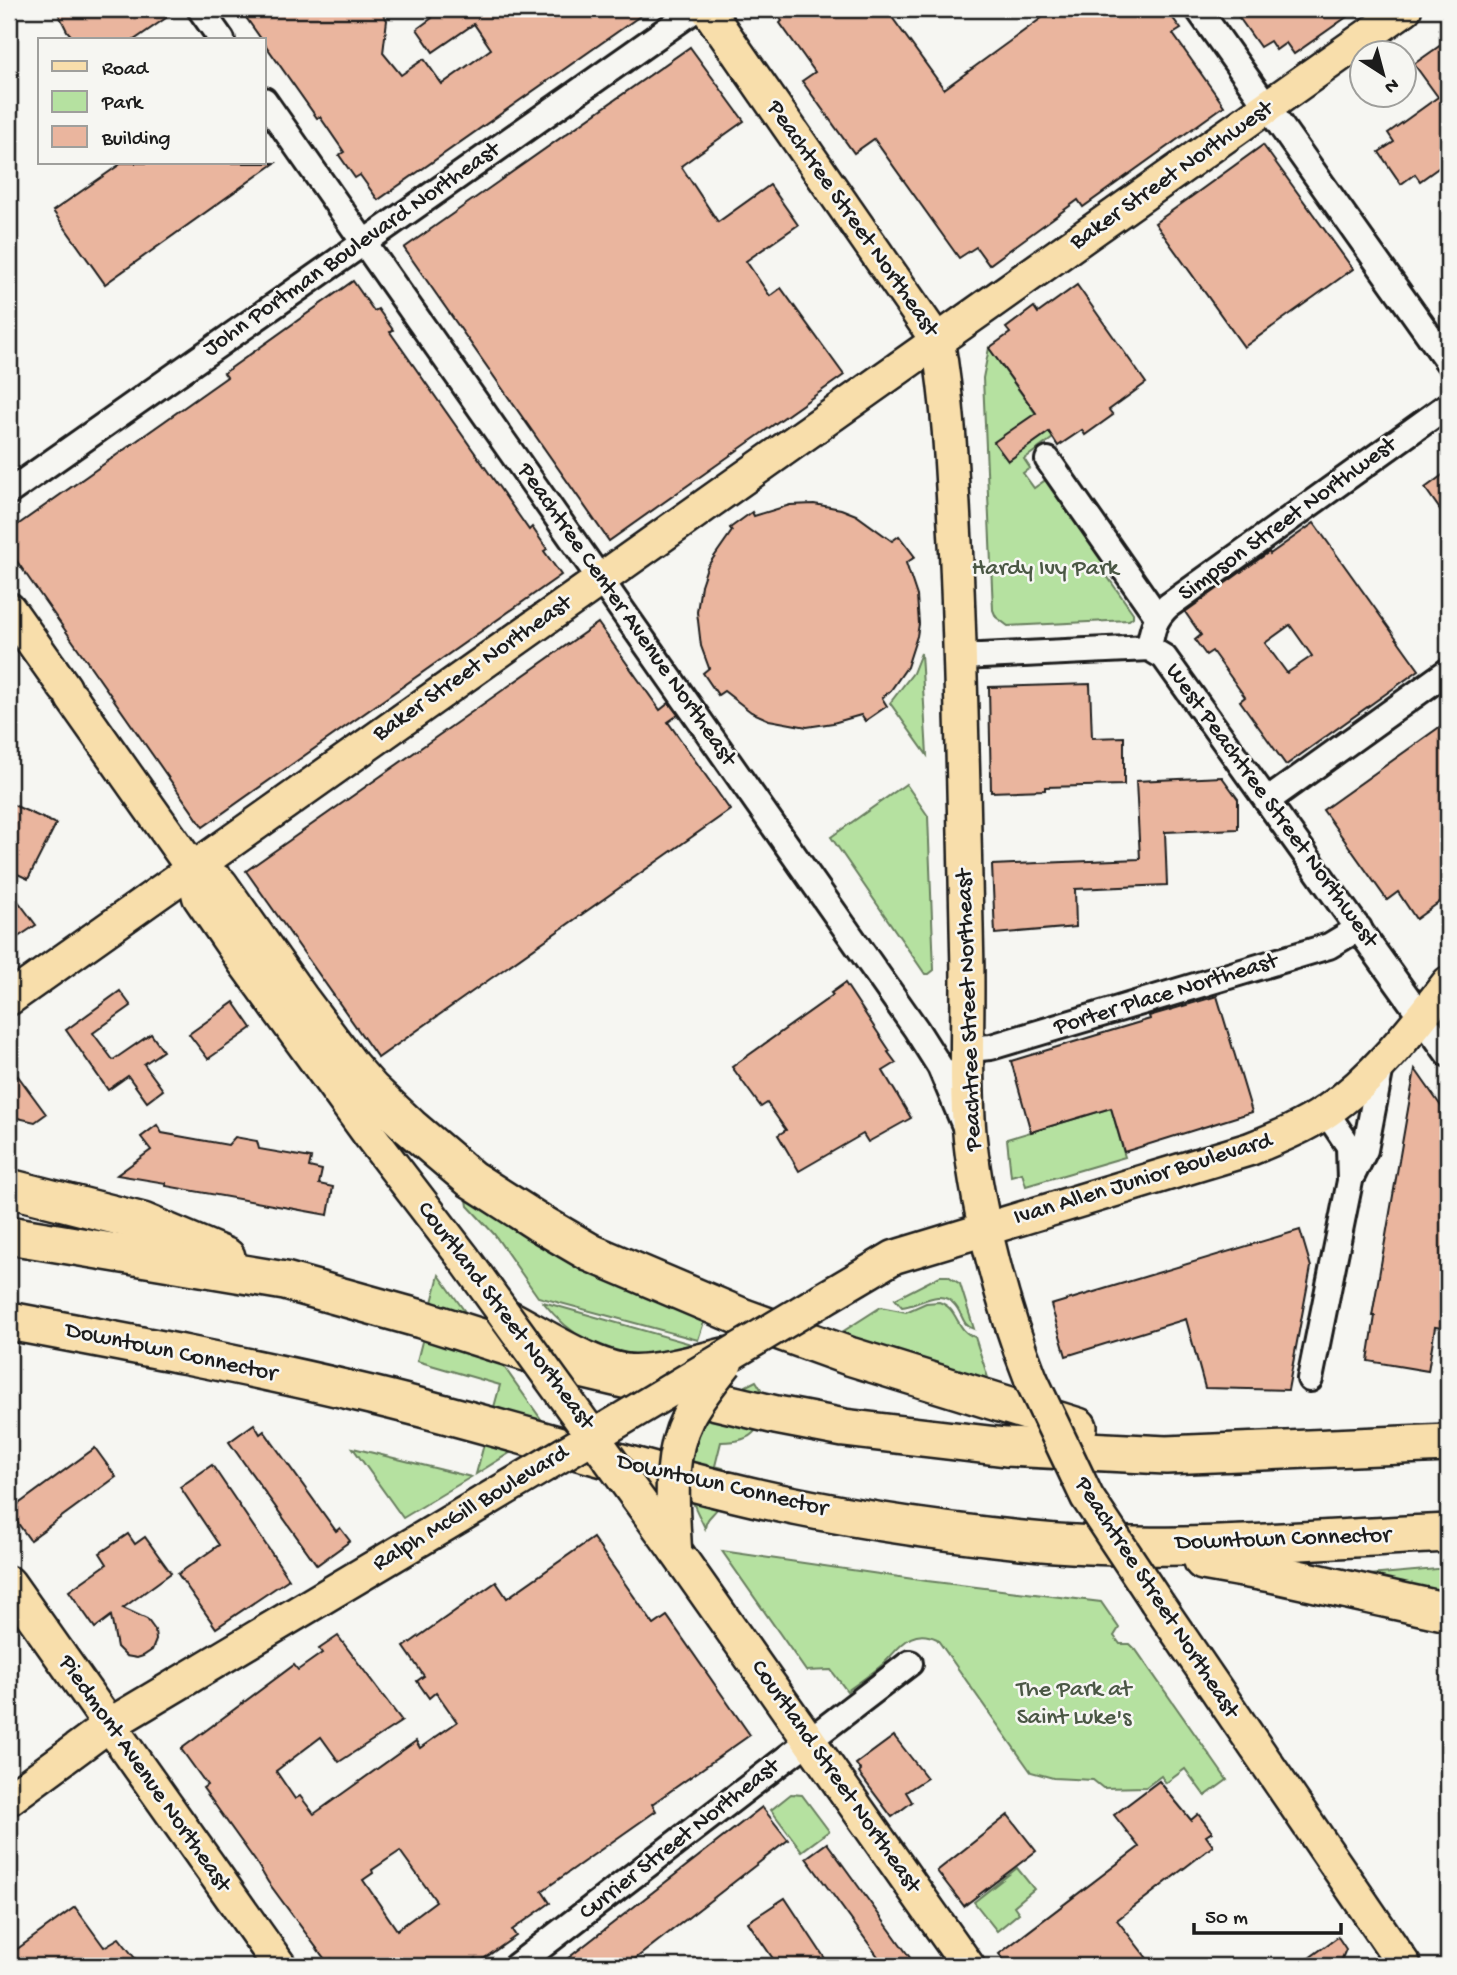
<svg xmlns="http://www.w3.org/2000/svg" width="1457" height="1975" font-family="'Gochi Hand',sans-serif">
  <rect width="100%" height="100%" fill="#f6f6f2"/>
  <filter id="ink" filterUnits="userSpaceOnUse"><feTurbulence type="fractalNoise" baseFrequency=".0143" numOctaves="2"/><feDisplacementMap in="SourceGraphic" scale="14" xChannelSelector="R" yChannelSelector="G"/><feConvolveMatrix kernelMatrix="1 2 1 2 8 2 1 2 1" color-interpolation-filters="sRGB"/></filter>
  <g filter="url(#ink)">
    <g fill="#b5e1a0" stroke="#687e5e" stroke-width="2">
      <polygon points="989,348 1053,438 1024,459 1030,468 1023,473 1034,488 1047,479 1108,564 1102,569 1133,613 1133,617 1129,620 1008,626 996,617 993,610 983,378"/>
      <polygon points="921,653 927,755 890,703 913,673"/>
      <polygon points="906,784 928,816 934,970 929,974 925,974 831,837"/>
      <polygon points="1111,1108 1125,1157 1026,1186 1022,1173 1011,1176 1007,1139"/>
      <polygon points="465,1188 705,1319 698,1340 538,1297 494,1234 468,1206"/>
      <polygon points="439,1275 548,1429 476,1474 500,1385 417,1361"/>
      <path d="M940,1276H948L960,1284L974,1329C961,1325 963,1313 954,1304C939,1287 919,1306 902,1307L895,1299Z"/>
      <path d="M543,1302L695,1345C634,1367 583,1352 543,1302Z"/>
      <path d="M939,1302C959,1308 955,1331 975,1337L989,1381L836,1336L881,1307L906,1312L926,1303Z"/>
      <path d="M756,1381L764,1394C760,1426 760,1442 721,1442L715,1466L723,1468C727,1479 725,1500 717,1509C711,1517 707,1517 705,1528C701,1519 696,1511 693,1502C682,1465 696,1421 727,1397C736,1391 746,1386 756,1381Z"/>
      <polygon points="353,1448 471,1477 403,1518"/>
      <path d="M722,1551L927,1581L1101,1602L1119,1628L1114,1636L1120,1644H1130L1136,1650L1227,1780L1205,1796L1185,1769L1166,1783L1161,1776L1146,1787L1103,1788L1093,1780L1053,1778L1031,1772L937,1639C910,1626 899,1649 883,1664C872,1674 859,1682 847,1691L831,1670L806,1671Z"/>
      <polygon points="1448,1568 1448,1594 1369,1575"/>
      <polygon points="791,1794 802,1795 829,1831 802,1851 771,1810"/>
      <polygon points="1017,1868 1034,1889 1014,1906 1019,1913 997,1931 974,1902"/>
    </g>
    <g fill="#eab59e" stroke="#1c1c1c" stroke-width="2" fill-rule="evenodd">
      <polygon points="56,9 179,9 134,40 75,40 67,31"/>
      <polygon points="240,9 379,9 387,20 383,53 401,75 424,59 442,84 491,49 474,24 433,52 417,29 432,18 426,9 650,9 378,200 360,175 355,178 339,155 344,152 320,117 317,118"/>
      <polygon points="773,9 886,9 944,89 1054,9 1166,9 1181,29 1173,34 1224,106 1083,207 1078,200 989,265 976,247 959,258 874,139 854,153 802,81 815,72 780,23 782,21"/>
      <polygon points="1233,9 1358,9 1294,54 1286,43 1276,50 1270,41 1260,47"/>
      <polygon points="1448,40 1448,161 1420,181 1415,174 1401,184 1379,152 1394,142 1388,133 1438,97 1414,64"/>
      <polygon points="690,47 744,121 681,166 718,222 770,185 798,225 746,261 770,296 781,288 844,375 609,541 404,248"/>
      <polygon points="1263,145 1353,269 1244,347 1155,223"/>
      <polygon points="122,163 275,163 105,284 53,211"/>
      <polygon points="353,281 374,311 378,309 393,330 390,332 529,530 532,527 547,549 544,551 561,575 203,827 9,550 9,531 227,377 224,373"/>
      <polygon points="1077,285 1146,383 1109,410 1113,415 1085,435 1082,430 1058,446 1049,432 1008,461 994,442 1036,413 989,348 1010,333 1006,328 1034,307 1038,313"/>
      <polygon points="1448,471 1448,521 1425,488"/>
      <polygon points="814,504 841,509 856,515 892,541 899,536 915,557 906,563 917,596 919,624 917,636 907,667 891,690 882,698 887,706 865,721 861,715 833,723 807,727 769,720 751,712 724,691 718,695 703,673 709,668 701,646 697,612 701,585 707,567 732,531 730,528 752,512 754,516 790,505"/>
      <path d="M1314,523L1419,670L1286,765L1240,701L1245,697L1212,651L1206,655L1195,640L1201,635L1185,612L1269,552L1270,554ZM1290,625L1312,656L1287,673L1265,643Z"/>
      <polygon points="598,623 660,710 669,703 678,715 668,722 730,810 378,1058 246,871"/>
      <polygon points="1090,684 1092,738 1124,737 1124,785 1045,787 1045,790 991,792 989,687"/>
      <polygon points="1448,721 1448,896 1416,919 1398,892 1387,900 1323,810"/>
      <polygon points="1222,777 1238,799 1238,829 1165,832 1167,885 1075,889 1076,927 995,934 992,865 1140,859 1136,781"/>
      <polygon points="9,803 56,824 28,879 9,870"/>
      <polygon points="9,889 36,925 9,943"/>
      <polygon points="845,983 890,1051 888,1052 896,1063 883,1071 911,1118 868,1142 863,1134 799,1171 778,1135 786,1130 767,1103 761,1107 732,1067 833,995 831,993"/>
      <polygon points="120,991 131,1006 93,1033 113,1060 151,1034 163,1051 144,1064 163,1090 147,1102 128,1076 108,1090 66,1030"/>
      <polygon points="1217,996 1252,1112 1124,1152 1111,1108 1031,1132 1011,1061 1150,1019 1149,1016"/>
      <polygon points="234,1002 252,1028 208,1059 189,1034"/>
      <polygon points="1415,1069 1448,1116 1448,1329 1435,1327 1428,1371 1368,1361 1375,1316 1372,1316"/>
      <polygon points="18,1076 46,1114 35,1122 9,1116 9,1083"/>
      <polygon points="157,1125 162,1133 228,1145 235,1137 257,1141 259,1149 311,1158 309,1167 322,1170 319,1184 333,1187 328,1215 166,1186 166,1183 117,1175 151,1150 141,1137"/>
      <polygon points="1300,1230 1311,1267 1288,1390 1205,1388 1186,1319 1066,1356 1051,1305"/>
      <polygon points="254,1424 260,1434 264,1431 336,1531 340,1528 350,1541 317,1565 229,1442"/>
      <polygon points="95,1448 116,1477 30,1540 9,1511"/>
      <polygon points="212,1465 289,1579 216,1628 178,1574 219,1545 180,1487"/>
      <polygon points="128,1534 135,1544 145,1537 171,1573 123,1608 147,1619 155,1630 156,1640 152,1650 143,1656 137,1658 126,1656 117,1647 111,1616 95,1628 69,1591 107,1564 100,1553"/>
      <path d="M593,1538L654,1625L667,1616L750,1735L652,1804L656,1811L542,1891L550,1903L512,1930L516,1936L479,1962L476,1958L464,1966H336L331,1959L327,1962L268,1882L256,1862L203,1788L207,1785L181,1749L294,1665L298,1670L322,1653L319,1649L338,1636L402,1721L339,1762L321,1737L276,1771L295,1799L300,1796L314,1814L416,1741L420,1748L457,1722L436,1692L429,1698L417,1681L424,1676L404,1647L496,1582L507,1598ZM400,1851L436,1901L397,1930L363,1880L373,1873L372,1870Z"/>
      <polygon points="894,1736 927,1778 906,1792 912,1802 892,1817 859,1773 861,1771 856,1764"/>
      <polygon points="1159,1781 1191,1820 1198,1814 1212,1832 1206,1836 1213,1846 1117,1920 1153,1966 1009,1966 999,1954 1139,1847 1114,1815"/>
      <polygon points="762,1807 788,1840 626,1966 558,1966"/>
      <polygon points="1008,1815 1036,1851 964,1906 937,1871"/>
      <polygon points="827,1843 916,1966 885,1966 806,1858"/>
      <polygon points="785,1898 830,1966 778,1966 748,1922"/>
      <polygon points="75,1907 104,1947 119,1938 141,1966 9,1966 9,1955"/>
      <polygon points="1338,1937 1346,1949 1339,1966 1298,1966"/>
    </g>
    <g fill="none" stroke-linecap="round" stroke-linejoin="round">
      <defs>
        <g id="minor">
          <polyline points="200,9 222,40"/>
          <polyline points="1198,9 1448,362"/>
          <polyline points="264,100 916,1029 940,1067 964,1124"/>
          <polyline points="1048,460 1157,616"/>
          <polyline points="9,492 696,9"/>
          <path d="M1149,648C1152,630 1154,619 1168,606L1448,405"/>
          <polyline points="961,657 1149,648 1164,657 1448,1054"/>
          <polyline points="1267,801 1448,671"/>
          <polyline points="968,1049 991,1047 1329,946 1359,928"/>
          <polyline points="1353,1174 1365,1150 1382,1061"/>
          <polyline points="1310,1379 1350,1181 1349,1146 1326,1112"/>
          <polyline points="516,1966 910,1663"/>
        </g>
        <g id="major">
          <path d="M707,9L938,342C950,412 952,481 956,552C962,684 964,816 967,949C969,1012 964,1076 970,1139C978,1214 1003,1309 1031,1379"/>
          <polyline points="9,609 65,688"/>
          <polyline points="72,698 192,868 199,897 243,961 371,1137 463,1257"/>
          <path d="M9,999C473,667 941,341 1405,9"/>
          <path d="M823,1299L894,1257L1250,1149C1277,1138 1304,1127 1327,1111C1375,1078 1413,1028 1448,983"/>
          <path d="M506,1315C542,1333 596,1371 635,1371C666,1370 696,1361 726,1354"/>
          <polyline points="675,1550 968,1966"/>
          <polyline points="9,1583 280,1966"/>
          <polyline points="1156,1601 1405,1966"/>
          <polyline points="9,1799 109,1725 485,1501"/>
        </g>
        <g id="highway">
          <polyline points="192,868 219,885 301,1001 350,1066 371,1090 410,1127 471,1179 538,1222 591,1253 744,1318 849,1356 1078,1427"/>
          <polyline points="9,1188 143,1222 226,1257"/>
          <polyline points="9,1235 285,1281 421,1319 573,1367 776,1415 844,1428 1006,1447 1166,1455 1448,1443"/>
          <path d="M9,1321C127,1343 245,1365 362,1393C486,1422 608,1462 732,1492C826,1515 925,1530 1022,1540C1163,1555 1307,1539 1448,1533"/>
          <polyline points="1203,1561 1271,1573 1448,1612"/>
        </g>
      </defs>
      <use href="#minor" stroke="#1c1c1c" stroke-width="30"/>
      <use href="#major" stroke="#1c1c1c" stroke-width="37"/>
      <use href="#highway" stroke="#1c1c1c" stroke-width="42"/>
      <use href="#minor" stroke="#f6f6f2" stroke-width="24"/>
      <use href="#major" stroke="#f8deab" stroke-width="32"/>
      <use href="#highway" stroke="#f8deab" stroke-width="37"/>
      <defs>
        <g id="major-bridge">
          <polyline points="463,1257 675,1550"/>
          <polyline points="1031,1379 1087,1497 1156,1601"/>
          <polyline points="485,1501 823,1299"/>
          <path d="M675,1550C673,1505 667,1459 688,1417C698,1398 713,1380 726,1363"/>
        </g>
      </defs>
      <use href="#major-bridge" stroke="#1c1c1c" stroke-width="37" stroke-linecap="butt"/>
      <use href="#major-bridge" stroke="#f8deab" stroke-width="32"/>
    </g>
  </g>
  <g text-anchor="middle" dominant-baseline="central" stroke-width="5" stroke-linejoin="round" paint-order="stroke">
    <g font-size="24" fill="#1c1c1c" stroke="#f6f6f2">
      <text transform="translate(1172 176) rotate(-35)">Baker Street Northwest</text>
      <text transform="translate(852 219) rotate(55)">Peachtree Street Northeast</text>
      <text transform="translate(352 250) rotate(-35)">John Portman Boulevard Northeast</text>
      <text transform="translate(1288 520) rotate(-36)">Simpson Street Northwest</text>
      <text transform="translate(626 615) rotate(55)">Peachtree Center Avenue Northeast</text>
      <text transform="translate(473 669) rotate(-35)">Baker Street Northeast</text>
      <text transform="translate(1271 806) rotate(54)">West Peachtree Street Northwest</text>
      <text transform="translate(1166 995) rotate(-17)">Porter Place Northeast</text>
      <text transform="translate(970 1010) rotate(-92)">Peachtree Street Northeast</text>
      <text transform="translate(1143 1180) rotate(-17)">Ivan Allen Junior Boulevard</text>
      <text transform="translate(505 1316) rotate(53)">Courtland Street Northeast</text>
      <text transform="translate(171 1353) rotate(12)">Downtown Connector</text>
      <text transform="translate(722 1486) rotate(13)">Downtown Connector</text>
      <text transform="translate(471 1509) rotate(-31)">Ralph McGill Boulevard</text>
      <text transform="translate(1283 1540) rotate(-2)">Downtown Connector</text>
      <text transform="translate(1156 1598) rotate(57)">Peachtree Street Northeast</text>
      <text transform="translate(144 1774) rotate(55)">Piedmont Avenue Northeast</text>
      <text transform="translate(835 1777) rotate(55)">Courtland Street Northeast</text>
      <text transform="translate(680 1840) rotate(-38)">Currier Street Northeast</text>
    </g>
    <g font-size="24" fill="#4a5744" stroke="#f6f6f2">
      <text x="1045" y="569">Hardy Ivy Park</text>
      <text x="1074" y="1690">The Park at<tspan x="1074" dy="28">Saint Luke's</tspan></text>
    </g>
  </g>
  <rect width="1457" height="1975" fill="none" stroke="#f6f6f2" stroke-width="35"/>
  <rect x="18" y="18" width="1422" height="1940" fill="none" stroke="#1c1c1c" stroke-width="2.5" filter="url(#ink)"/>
  <rect x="38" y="38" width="228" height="126" fill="#f6f6f2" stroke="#9f9f9c" stroke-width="2"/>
  <rect x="52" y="61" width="35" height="10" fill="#f8deab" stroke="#9f9f9c" stroke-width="2"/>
  <text x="102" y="74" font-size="21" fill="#1c1c1c">Road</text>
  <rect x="52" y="91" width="35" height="21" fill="#b5e1a0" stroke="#9f9f9c" stroke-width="2"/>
  <text x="102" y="108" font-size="21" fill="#1c1c1c">Park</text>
  <rect x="52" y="126" width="35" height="21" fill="#eab59e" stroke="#9f9f9c" stroke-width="2"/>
  <text x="102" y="144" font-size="21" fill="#1c1c1c">Building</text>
  <g transform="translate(1383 74) rotate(144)"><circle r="33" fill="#f6f6f2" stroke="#9f9f9c" stroke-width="2"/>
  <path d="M0-5L12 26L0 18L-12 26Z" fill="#1c1c1c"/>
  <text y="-10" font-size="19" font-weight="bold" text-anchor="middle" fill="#1c1c1c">N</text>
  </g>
  <path d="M1194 1923v10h147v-10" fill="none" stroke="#1c1c1c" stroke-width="3.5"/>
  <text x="1205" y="1923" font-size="21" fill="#1c1c1c" stroke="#f6f6f2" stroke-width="5" paint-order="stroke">50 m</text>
</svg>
